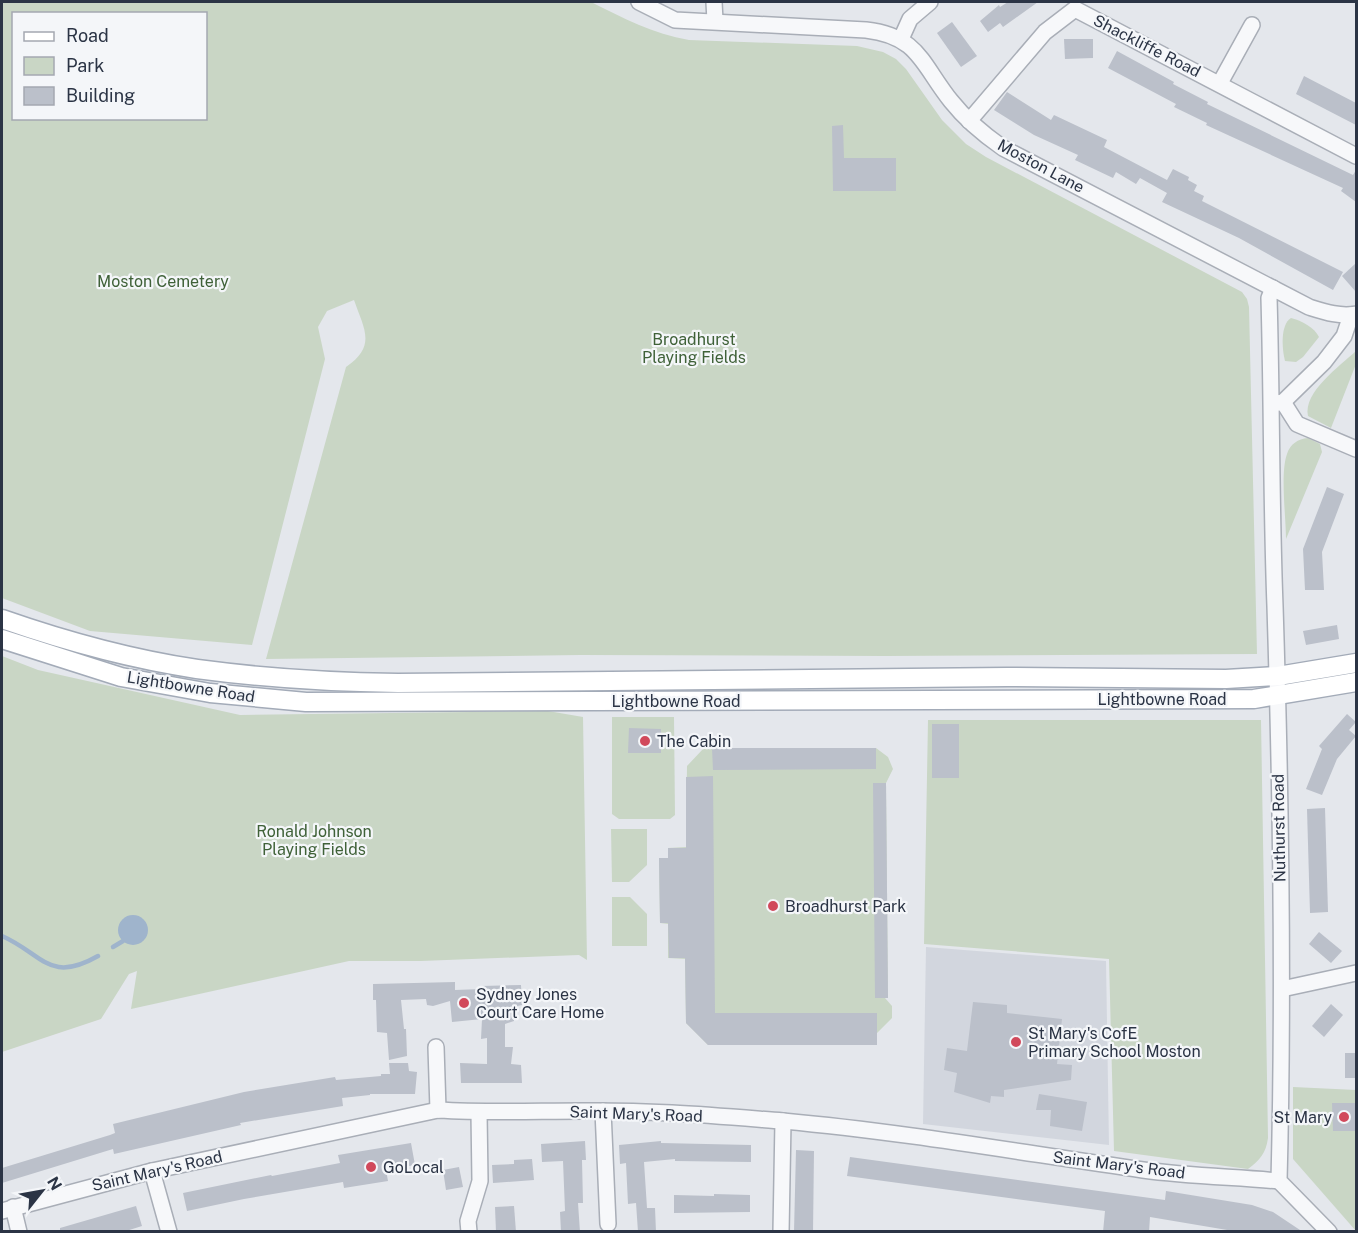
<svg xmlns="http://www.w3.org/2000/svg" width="1358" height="1233" font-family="'Public Sans',sans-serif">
  <rect width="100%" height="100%" fill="#e4e7ec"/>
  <polygon fill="#d2d6de" points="926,947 1106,961 1109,1145 923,1124"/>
  <g fill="#c9d6c5" fill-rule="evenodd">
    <path d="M2,2H591C623,18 653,34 689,40L857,46L883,52L896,59L906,69L942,120L966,144L986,157L1242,292L1247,299L1249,307L1257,654L886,656L580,655L266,659L346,367C377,346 364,329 354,300L327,311L318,327L325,359L252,645L90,631L2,598ZM14,14H206V118H14Z"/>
    <path d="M1291,318C1302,321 1314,327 1319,337L1303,357L1296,362L1285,361C1282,349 1280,325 1291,318Z"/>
    <path d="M1356,351V364L1331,428L1308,416C1303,392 1340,366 1356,351Z"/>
    <path d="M1308,438L1320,444L1322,452L1286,539C1286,517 1280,473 1287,454C1290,444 1298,439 1308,438Z"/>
    <polygon points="2,656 38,670 240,715 548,711 583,717 587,960 579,955 421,961 349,961 131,1009 137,971 129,974 101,1019 2,1052"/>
    <polygon points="612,717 674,717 675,815 670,819 619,819 612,814"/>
    <path d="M928,720H1261L1268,1138C1266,1153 1260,1160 1248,1169L1114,1151L1109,959L924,944Z"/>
    <polygon points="876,748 888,757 893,769 886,783 888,998 885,998 892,1006 892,1018 877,1033 877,1045 708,1045 686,1023 685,959 668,958 668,924 660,923 659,858 668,858 668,848 686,847 687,766 703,749"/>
    <polygon points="611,829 647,829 647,865 629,882 612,882"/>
    <polygon points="612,897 630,897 647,914 647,946 612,946"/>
    <polygon points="1293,1087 1356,1090 1356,1231 1293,1159"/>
  </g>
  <circle fill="#9fb4cc" cx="133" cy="930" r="15"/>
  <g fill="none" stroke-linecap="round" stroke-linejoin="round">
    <g stroke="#9fb4cc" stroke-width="4.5">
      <path d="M2,936C43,954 49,984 98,956"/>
      <polyline points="113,947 123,941"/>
    </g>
  </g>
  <g fill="#bbc0ca">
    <polygon points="1008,2 1038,2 1003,27 1000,23 988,32 980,21 999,5 1000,7"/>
    <polygon points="952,22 977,56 961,67 937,33"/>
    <polygon points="1064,39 1093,39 1093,58 1065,59"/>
    <polygon points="1117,51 1174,82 1173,84 1208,102 1207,104 1353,175 1356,170 1356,202 1341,191 1343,188 1206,125 1207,123 1174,107 1176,104 1108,68"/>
    <polygon points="1304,76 1356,103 1356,125 1296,94"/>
    <polygon points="1007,92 1051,120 1054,115 1107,140 1104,147 1167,180 1173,169 1189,177 1188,180 1197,185 1194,191 1204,196 1202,201 1343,272 1333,290 1239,238 1162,202 1167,193 1140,178 1136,184 1116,172 1113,178 1075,160 1078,155 1034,135 994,110"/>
    <polygon points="843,125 844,158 896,158 896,191 833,191 832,126"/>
    <polygon points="1356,263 1356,292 1342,276"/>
    <polygon points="1327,487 1344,494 1322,552 1324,590 1305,590 1303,549"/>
    <polygon points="1337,625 1339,639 1306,645 1303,631"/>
    <polygon points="1347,714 1356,722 1349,730 1356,736 1337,759 1322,795 1306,789 1322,749 1319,746"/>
    <rect x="932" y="724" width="27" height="54"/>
    <polygon points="629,728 661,729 661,753 628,753"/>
    <polygon points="712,748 876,748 876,769 713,770"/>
    <polygon points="713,776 715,1013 877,1013 877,1045 708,1045 686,1023 685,958 669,958 668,923 660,923 659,858 668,858 668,848 686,848 686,777"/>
    <polygon points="873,783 886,783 888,998 875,998"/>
    <polygon points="1325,808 1328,912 1310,913 1307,809"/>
    <polygon points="1319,932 1342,951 1331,963 1309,944"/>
    <polygon points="455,982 455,990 482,989 482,986 521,985 522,1005 513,1007 514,1021 505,1024 505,1047 513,1047 511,1064 521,1065 522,1083 461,1083 460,1063 487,1064 487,1038 481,1039 482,1019 452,1022 450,1001 433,1006 427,1005 426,999 401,1000 404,1029 406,1029 407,1056 389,1060 387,1033 377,1032 376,1000 373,1000 373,984"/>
    <polygon points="973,1002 1007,1005 1007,1013 1062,1019 1057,1064 1072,1065 1071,1080 1004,1090 1004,1097 991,1096 990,1103 954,1092 957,1073 944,1070 947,1048 967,1051"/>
    <polygon points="1331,1004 1343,1015 1324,1037 1312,1026"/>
    <rect x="1345" y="1053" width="11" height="25"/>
    <polygon points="389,1063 408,1063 409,1071 417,1072 415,1094 370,1094 370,1095 342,1098 343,1106 240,1123 241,1125 114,1154 113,1149 2,1183 2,1168 110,1135 115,1133 113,1124 244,1092 335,1077 336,1080 381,1076 381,1074 390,1074"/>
    <polygon points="1039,1094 1087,1102 1082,1131 1050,1126 1051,1110 1036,1110"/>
    <polygon points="1332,1103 1356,1103 1356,1131 1333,1131"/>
    <polygon points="585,1141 586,1160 582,1160 583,1203 578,1203 580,1232 561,1232 560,1212 565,1211 563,1161 542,1162 541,1144"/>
    <polygon points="661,1141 661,1143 751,1145 751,1162 675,1161 675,1159 644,1162 647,1208 655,1208 656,1232 638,1232 636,1203 628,1204 626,1163 620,1164 619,1145"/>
    <polygon points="411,1143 415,1165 386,1170 388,1181 344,1188 343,1182 244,1199 187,1211 183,1193 271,1175 272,1176 340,1163 338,1155"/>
    <polygon points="796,1150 814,1151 813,1232 794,1232"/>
    <polygon points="850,1157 1165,1200 1166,1191 1252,1205 1273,1212 1303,1232 1239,1232 1150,1217 1149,1232 1103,1232 1105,1211 847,1176"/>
    <polygon points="532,1159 534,1180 493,1183 492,1165 514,1164 514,1160"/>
    <polygon points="459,1167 463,1187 446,1190 443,1170"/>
    <polygon points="714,1194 750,1195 750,1212 674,1213 674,1195 714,1196"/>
    <polygon points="136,1206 142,1226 123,1232 60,1232 60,1228"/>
    <polygon points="514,1206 516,1232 496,1232 495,1207"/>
  </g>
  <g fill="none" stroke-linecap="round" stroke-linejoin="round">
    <defs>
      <g id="minor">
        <path d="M639,2L675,20L866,30C919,36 922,65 951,101C966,120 983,134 1003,148L1309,307C1325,312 1340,317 1356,314"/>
        <polyline points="714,2 715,21"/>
        <polyline points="901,39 910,19 930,2"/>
        <polyline points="1220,83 1252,25"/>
        <polyline points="969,121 1045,32 1075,9 1356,156"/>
        <path d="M1273,288L1269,298C1272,401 1271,503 1275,606C1281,797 1284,989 1279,1181L1329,1232"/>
        <polyline points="1283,402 1297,424 1356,449"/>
        <polyline points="1272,404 1283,402 1324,362 1344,336 1351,315"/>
        <polyline points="1282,989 1356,973"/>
        <polyline points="436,1047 438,1110"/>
        <polyline points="603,1111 608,1224"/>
        <polyline points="152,1171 169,1232"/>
        <polyline points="13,1207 19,1232"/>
        <path d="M2,1211L152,1171L438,1110C487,1113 535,1111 583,1111C650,1110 717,1116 783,1121C904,1132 1023,1153 1143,1170C1188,1176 1234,1177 1279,1181"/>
        <polyline points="469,1232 468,1221 480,1181 479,1113"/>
        <polyline points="781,1232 783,1121"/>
      </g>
      <g id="major">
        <path d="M2,619C65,641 130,659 197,669C264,678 331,682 398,683L1007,677L1226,679L1278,676L1356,663"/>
        <polyline points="2,639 121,677 210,693 306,702 1254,699 1356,682"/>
      </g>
    </defs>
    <use href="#minor" stroke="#a9aeb7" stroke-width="18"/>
    <use href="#major" stroke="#a3abb8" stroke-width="21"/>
    <use href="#minor" stroke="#f7f8fa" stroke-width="15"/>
    <use href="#major" stroke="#fff" stroke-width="18"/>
  </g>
  <g fill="#d1495b" stroke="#f4f6f9" stroke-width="2">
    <circle cx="645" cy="741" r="6"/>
    <circle cx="773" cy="906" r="6"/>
    <circle cx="464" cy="1003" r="6"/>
    <circle cx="1016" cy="1042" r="6"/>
    <circle cx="1344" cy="1117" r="6"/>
    <circle cx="371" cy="1167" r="6"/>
  </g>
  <g text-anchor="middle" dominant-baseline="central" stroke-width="4.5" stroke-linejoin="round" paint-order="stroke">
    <g font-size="16" fill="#2b3445" stroke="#f4f6f9">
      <text transform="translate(1147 46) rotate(27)">Shackliffe Road</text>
      <text transform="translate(1041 166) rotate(28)">Moston Lane</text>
      <text transform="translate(191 687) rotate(9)">Lightbowne Road</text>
      <text x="1162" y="699">Lightbowne Road</text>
      <text x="676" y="701">Lightbowne Road</text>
      <text transform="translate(1279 828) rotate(-91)">Nuthurst Road</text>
      <text transform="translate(636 1114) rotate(2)">Saint Mary's Road</text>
      <text transform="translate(1119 1165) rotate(7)">Saint Mary's Road</text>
      <text transform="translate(157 1171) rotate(-13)">Saint Mary's Road</text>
    </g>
    <g font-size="16" fill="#3f6138" stroke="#f4f6f9">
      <text x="163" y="281">Moston Cemetery</text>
      <text x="694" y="339">Broadhurst<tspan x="694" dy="18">Playing Fields</tspan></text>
      <text x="314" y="831">Ronald Johnson<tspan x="314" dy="18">Playing Fields</tspan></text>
    </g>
    <g font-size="16" fill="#2b3445" stroke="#f4f6f9" text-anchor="start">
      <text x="657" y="741">The Cabin</text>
      <text x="785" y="906">Broadhurst Park</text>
      <text x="476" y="994">Sydney Jones<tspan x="476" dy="18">Court Care Home</tspan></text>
      <text x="1028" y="1033">St Mary's CofE<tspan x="1028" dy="18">Primary School Moston</tspan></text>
      <text x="1332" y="1117" text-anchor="end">St Mary</text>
      <text x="383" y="1167">GoLocal</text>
    </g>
  </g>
  <rect width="1358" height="1233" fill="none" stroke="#2b3445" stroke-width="6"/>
  <rect x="12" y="12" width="195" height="108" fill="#f4f6f9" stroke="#a4a8b1" stroke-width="1.5"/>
  <rect x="24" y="32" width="30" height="9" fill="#ffffff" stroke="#a4a8b1" stroke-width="1.5"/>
  <text x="66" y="42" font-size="18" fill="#2b3445">Road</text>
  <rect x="24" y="57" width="30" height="18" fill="#c9d6c5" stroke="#a4a8b1" stroke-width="1.5"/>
  <text x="66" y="72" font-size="18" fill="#2b3445">Park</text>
  <rect x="24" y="87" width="30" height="18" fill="#bbc0ca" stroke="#a4a8b1" stroke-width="1.5"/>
  <text x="66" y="102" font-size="18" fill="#2b3445">Building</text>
  <g transform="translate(42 1191) rotate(59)" stroke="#f4f6f9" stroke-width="4.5" paint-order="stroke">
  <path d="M0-4.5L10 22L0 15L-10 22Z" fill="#2b3445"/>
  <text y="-9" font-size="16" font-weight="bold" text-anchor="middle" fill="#2b3445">N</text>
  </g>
</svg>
